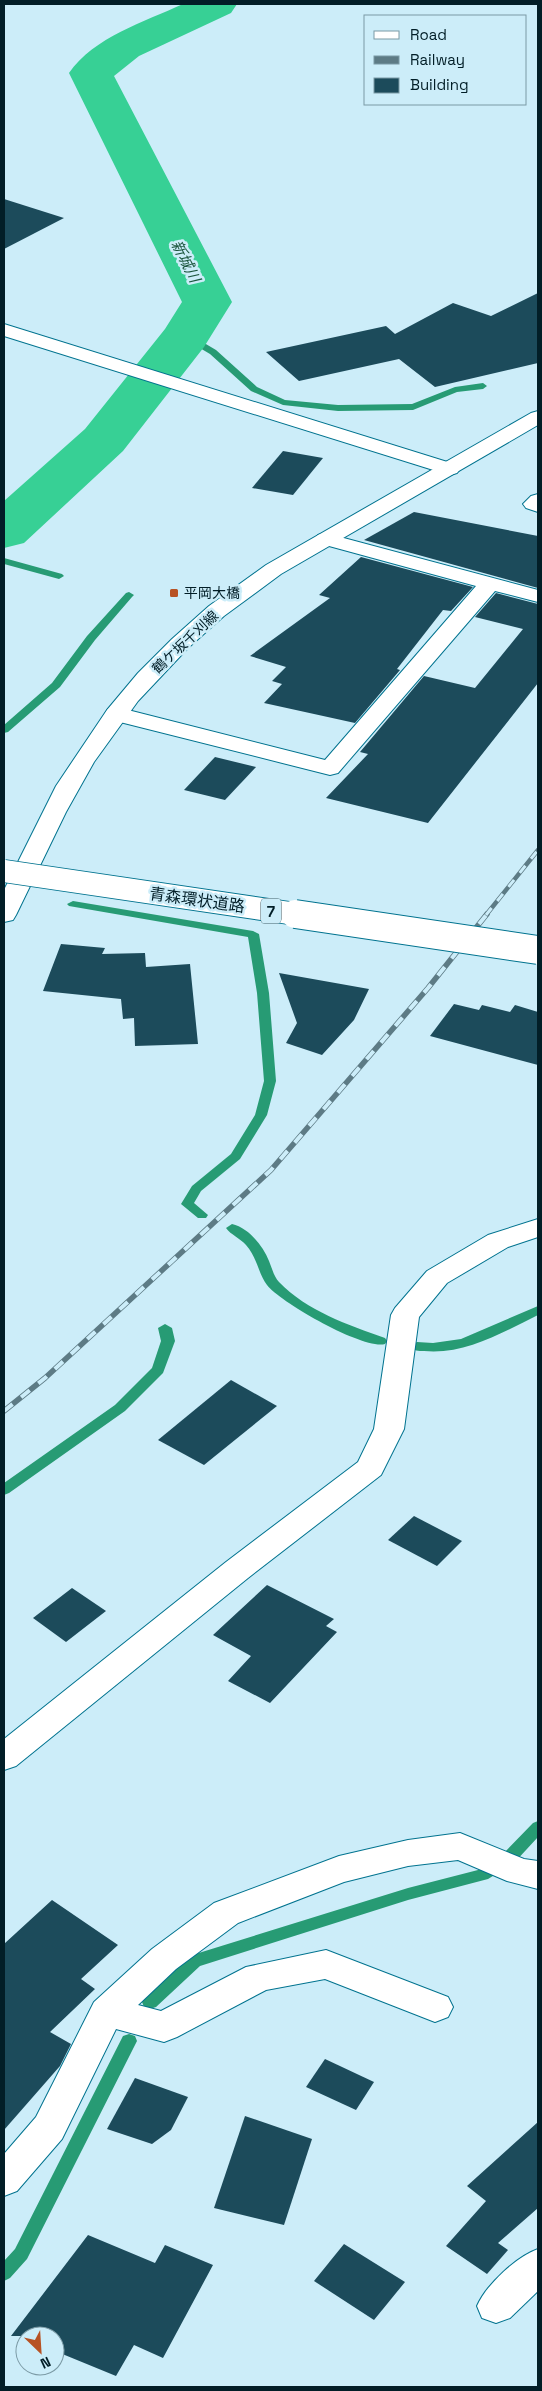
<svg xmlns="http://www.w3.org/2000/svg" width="542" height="2391" font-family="'Space Grotesk','Noto Sans JP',sans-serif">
  <rect width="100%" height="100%" fill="#ccedf9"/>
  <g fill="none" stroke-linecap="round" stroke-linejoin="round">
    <g fill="#279b74" fill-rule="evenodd">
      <polygon points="183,334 189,334 216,350 257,387 285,400 338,405 412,404 455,387 483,383 487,386 483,389 457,392 413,410 338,411 283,405 251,391 210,354 183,338"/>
      <polygon points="4,558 62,574 64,576 59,579 4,564"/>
      <polygon points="129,592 134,595 132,597 95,640 60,687 8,732 4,733 4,725 52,683 87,636 126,593"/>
      <polygon points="73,901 253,931 259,934 269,993 276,1081 267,1115 240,1159 201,1191 194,1203 208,1215 206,1218 198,1218 181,1204 192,1186 231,1154 255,1115 264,1081 257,993 248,937 69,906 67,904"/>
      <path d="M232,1224C249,1228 263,1246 269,1261C272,1268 274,1277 279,1282C307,1311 348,1325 385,1338L387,1341L385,1344C364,1350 281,1303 267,1285C258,1273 257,1257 246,1245C240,1238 231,1235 226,1228Z"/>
      <path d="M538,1306V1315C503,1332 465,1355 424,1351C418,1351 414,1351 410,1346L417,1342L433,1343L461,1339Z"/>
      <polygon points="165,1324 172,1328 175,1341 163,1373 125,1411 9,1493 4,1495 4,1483 115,1405 152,1368 161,1341 158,1328"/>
      <polygon points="538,1821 538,1837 514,1863 488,1879 408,1900 200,1966 156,2007 150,2009 144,2007 142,2002 144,1997 189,1956 408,1888 478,1870 502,1855 533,1823"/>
      <polygon points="129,2034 135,2036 137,2041 27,2259 10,2278 4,2281 4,2261 15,2249 123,2036"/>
    </g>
    <path fill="#37d095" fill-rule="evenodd" d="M183,4H237L231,13L139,56L114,76L232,302L204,347L123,451L24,543L4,548V501L85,429L165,329L182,302L69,73C94,37 144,22 183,4Z"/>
  </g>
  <g fill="#1c4b5b">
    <polygon points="4,199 64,218 4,249"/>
    <polygon points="538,293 538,363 435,387 399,359 299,381 266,352 386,326 395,334 453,303 491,316"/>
    <polygon points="283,451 323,458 293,495 252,488"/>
    <polygon points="414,512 538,536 538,588 364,540"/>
    <polygon points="361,557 473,587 451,611 443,610 397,669 400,670 355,723 264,703 282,684 272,681 286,667 250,656 330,598 319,595"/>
    <polygon points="496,593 538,604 538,683 428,823 326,798 368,754 360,752 424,676 475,688 523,629 475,617"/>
    <polygon points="215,757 256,767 225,800 184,790"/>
    <polygon points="61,944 105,948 102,954 145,953 146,967 190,964 198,1044 135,1046 134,1018 123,1019 121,999 43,991"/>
    <polygon points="279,973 369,989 354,1020 322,1055 286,1043 297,1023"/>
    <polygon points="454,1004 479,1010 482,1005 510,1012 515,1005 538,1012 538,1065 430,1036"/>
    <polygon points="231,1380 277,1406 204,1465 158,1440"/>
    <polygon points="414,1516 462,1541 437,1566 388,1540"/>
    <polygon points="267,1585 334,1619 326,1626 337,1632 270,1703 228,1681 251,1656 213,1635"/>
    <polygon points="72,1588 106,1611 66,1642 33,1618"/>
    <polygon points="52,1900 118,1945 81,1979 95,1989 50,2032 71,2044 60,2066 4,2130 4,1944"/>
    <polygon points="325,2059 374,2082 356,2110 306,2087"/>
    <polygon points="135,2078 188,2097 171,2130 152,2144 107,2129"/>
    <polygon points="245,2116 312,2139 284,2225 214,2208"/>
    <polygon points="538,2122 538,2208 498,2243 508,2250 487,2274 446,2246 486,2201 467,2186"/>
    <polygon points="88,2235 155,2263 165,2245 213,2265 163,2358 134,2345 116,2376 55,2351 55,2336 11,2336"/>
    <polygon points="344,2244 405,2282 374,2320 314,2281"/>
  </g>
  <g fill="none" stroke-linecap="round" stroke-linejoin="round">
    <defs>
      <g id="minor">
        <polygon points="4,324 457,465 460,469 457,473 450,475 443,473 4,336"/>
        <polygon points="538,494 538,512 526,508 523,504 531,496"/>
        <polygon points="325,533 538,590 538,602 495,591 338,773 330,775 108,719 105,714 108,709 116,707 325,760 476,586 318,543 315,539 318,535"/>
        <polygon points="538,1219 538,1237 508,1247 447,1283 419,1317 404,1429 381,1475 248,1578 16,1766 4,1770 4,1739 226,1562 358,1462 374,1429 391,1315 395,1308 427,1271 488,1235"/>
        <polygon points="460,1833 524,1859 538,1861 538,1889 507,1881 458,1860 408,1866 344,1882 238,1923 176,1969 138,2005 161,2011 246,1967 326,1950 448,1997 453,2007 448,2017 435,2022 325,1979 266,1990 177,2037 164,2042 116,2029 62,2139 17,2191 4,2196 4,2154 36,2117 94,2002 152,1949 214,1903 339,1856 408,1840"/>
        <path d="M538,2249V2291L510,2318L496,2323L482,2318L477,2306C486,2285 516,2257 538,2249Z"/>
      </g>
      <polygon id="major" points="538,411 538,425 281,574 224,616 188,648 138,701 94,762 66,812 16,915 13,920 4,922 4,890 56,786 107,710 138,673 172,639 209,606 266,565 531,413"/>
    </defs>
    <use href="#minor" stroke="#01738f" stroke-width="2"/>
    <use href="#major" stroke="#01738f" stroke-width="2"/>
    <use href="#minor" fill="#fff" fill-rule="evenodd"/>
    <use href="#major" fill="#fff" fill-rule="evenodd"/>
    <defs>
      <polyline id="rail-far1" points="486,915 538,850"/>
      <polyline id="rail" points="4,1411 45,1378 271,1170 428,988 487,914"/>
    </defs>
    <use href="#rail-far1" stroke="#5d7b85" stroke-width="4.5"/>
    <use href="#rail" stroke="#5d7b85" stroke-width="5.5"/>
    <use href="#rail-far1" stroke="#ccedf9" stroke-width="3" stroke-dasharray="9" stroke-linecap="butt"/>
    <use href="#rail" stroke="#ccedf9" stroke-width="4" stroke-dasharray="11" stroke-linecap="butt"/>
    <defs>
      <polyline id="highway-bridge-far1" points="4,871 303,915"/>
      <polyline id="highway-bridge" points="295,914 538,950"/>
    </defs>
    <use href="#highway-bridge-far1" stroke="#01738f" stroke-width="24" stroke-linecap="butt"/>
    <use href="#highway-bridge" stroke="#01738f" stroke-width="30" stroke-linecap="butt"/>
    <use href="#highway-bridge-far1" stroke="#fff" stroke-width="22"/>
    <use href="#highway-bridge" stroke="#fff" stroke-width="28"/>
  </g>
  <rect fill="#b75224" stroke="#ccedf9" stroke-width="2" x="169" y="588" width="10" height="10" rx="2.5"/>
  <g text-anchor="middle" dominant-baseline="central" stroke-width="5" stroke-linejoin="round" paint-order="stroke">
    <g font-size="14" fill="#021e27" stroke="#ccedf9" text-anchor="start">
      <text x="184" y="593">平岡大橋</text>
    </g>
    <g font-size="14" fill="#021e27" stroke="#ccedf9">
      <text transform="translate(185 642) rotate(-43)">鶴ケ坂千刈線</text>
    </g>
    <g font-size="15" font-style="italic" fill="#1b553d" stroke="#ccedf9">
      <text transform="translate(186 261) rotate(63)">新城川</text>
    </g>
    <rect fill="#ccedf9" stroke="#3f5c66" stroke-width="1" x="261" y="898.5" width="20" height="25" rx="4"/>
    <g font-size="15" font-weight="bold" fill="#021e27">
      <text x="271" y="911">7</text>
    </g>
    <g font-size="16" fill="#021e27" stroke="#ccedf9">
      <text transform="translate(197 900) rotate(8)">青森環状道路</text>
    </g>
  </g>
  <rect width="542" height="2391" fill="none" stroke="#021e27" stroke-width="10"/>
  <rect x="364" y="15" width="162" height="90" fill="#ccedf9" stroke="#7b9aa5"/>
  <rect x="374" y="31" width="25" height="8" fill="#ffffff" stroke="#7b9aa5"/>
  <text x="410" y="40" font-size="15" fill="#021e27">Road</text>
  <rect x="374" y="56" width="25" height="8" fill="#5d7b85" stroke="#7b9aa5"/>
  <text x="410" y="65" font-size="15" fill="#021e27">Railway</text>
  <rect x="374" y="78" width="25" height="15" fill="#1c4b5b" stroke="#7b9aa5"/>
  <text x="410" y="90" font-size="15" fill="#021e27">Building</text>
  <g transform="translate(40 2351) rotate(155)"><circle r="24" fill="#ccedf9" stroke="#7b9aa5"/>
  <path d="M0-4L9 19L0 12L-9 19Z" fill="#b75224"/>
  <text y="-8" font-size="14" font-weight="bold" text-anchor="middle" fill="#021e27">N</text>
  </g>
</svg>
